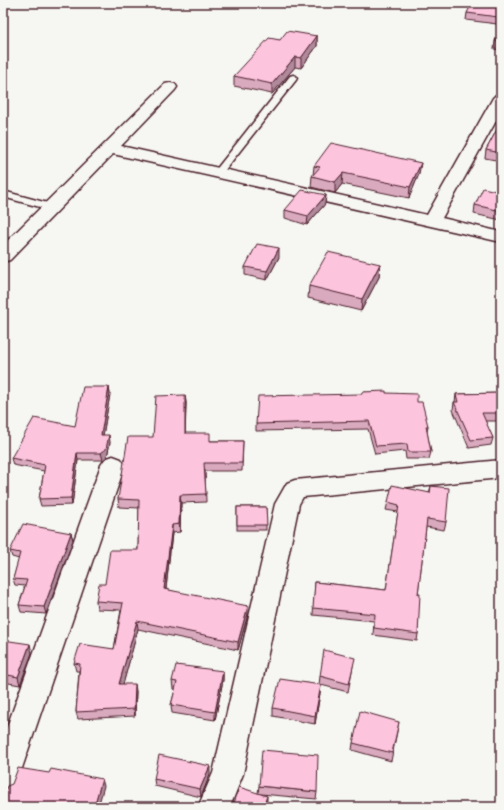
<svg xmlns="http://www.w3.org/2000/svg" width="504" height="810" font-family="'Balsamiq Sans',sans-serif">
  <rect width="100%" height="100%" fill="#f6f6f2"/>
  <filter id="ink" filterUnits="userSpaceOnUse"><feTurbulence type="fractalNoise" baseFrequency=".025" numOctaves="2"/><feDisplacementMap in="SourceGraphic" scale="8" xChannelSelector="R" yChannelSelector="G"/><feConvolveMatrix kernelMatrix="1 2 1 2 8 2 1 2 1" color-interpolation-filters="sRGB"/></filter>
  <g filter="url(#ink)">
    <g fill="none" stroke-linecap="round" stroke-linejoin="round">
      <defs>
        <g id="service">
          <polygon points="293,75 296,76 297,78 296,80 221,175 215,175 213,173 215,171 290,76"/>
          <polygon points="3,191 55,205 56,207 51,210 3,197"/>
        </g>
        <g id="minor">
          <polygon points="170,83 175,84 177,87 175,90 121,146 427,215 493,98 496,95 501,93 501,112 442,218 501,232 501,242 113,154 10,260 3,262 3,245 165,84"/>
          <polygon points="113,456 121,459 125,465 18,780 14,791 3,795 3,738 101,465 105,459"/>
          <polygon points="501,460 501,478 303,497 299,504 243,774 230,807 198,807 213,773 275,504 287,483 295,480"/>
        </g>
      </defs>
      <use href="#service" stroke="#4a1f2b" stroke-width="3"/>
      <use href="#minor" stroke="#4a1f2b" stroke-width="3"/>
      <use href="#service" fill="#f6f6f2" fill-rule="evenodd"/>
      <use href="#minor" fill="#f6f6f2" fill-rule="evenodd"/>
    </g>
    <g fill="#d9a9be" stroke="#4a1f2b">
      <polygon points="501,3 497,24 466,20 467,13"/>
      <polygon points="501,32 501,50 494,49 495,41"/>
      <polygon points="317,36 317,46 301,68 295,67 272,94 234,86 234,76 280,40"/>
      <polygon points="501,122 501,161 485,158 486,150"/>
      <polygon points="314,166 419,174 409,198 342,184 335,193 311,187 312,176 313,175"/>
      <polygon points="501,192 501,220 474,214 475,205"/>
      <polygon points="326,195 325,204 307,225 285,218 285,210"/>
      <polygon points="279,257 267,280 245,275 245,267"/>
      <polygon points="380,264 379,277 361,311 308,298 309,286"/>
      <polygon points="109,387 110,394 103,435 110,442 107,457 103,460 78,460 72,505 41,506 39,499 44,471 13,465 11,458 75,426"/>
      <polygon points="362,392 386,393 417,402 428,426 427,432 431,452 429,459 406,459 405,451 375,454 368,429 256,431 256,424 362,394"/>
      <polygon points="501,393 501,421 485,421 493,438 491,445 469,448 453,410 454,402 455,402 456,394"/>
      <polygon points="185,395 186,403 185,433 210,441 243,441 242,471 205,471 206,502 181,503 180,532 172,533 166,589 248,614 238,650 138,629 123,684 136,691 135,716 78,719 76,712 79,671 76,671 74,663 114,649 121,610 97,609 96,601 105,584 138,550 139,508 119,507 118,499 153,437"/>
      <polygon points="431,486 446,522 444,530 426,527 418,594 418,634 417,641 373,635 374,621 313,615 315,582 386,590 398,512 386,510 388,502 429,493"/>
      <rect x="237" y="507" width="29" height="23"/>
      <polygon points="71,533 73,540 46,614 21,612 19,605 25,586 15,585 13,579 19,559 12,557 10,551"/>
      <polygon points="3,640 32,653 20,685 3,682"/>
      <polygon points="353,666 348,692 321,685 320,693 315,724 273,716 273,708 319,685 320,676"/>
      <polygon points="223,671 223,680 215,720 172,713 171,705 175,690 173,689 172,681"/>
      <polygon points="399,722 391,761 352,750 353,743"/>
      <polygon points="210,774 201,797 155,786 154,779"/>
      <polygon points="259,786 317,792 316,799 261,794 267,803 258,793"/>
    </g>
    <g fill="#b0899b" stroke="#4a1f2b">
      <polygon points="501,12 501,16 497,24 498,17"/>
      <polygon points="317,36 317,46 301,68 301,58"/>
      <polygon points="295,57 295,67 272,94 272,84"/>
      <polygon points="421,163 419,174 409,198 410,187"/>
      <polygon points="343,173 342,184 335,193 335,182"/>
      <polygon points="326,195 325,204 307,225 308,216"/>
      <polygon points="279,248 279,257 267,280 267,271"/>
      <polygon points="380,264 379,277 361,311 362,299"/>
      <polygon points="109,387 110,394 102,442 101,435"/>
      <polygon points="185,395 186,403 185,441"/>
      <polygon points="109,435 110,442 107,457 103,460 101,453"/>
      <polygon points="77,453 78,460 72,505 71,498"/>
      <polygon points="180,495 181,503 180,532 179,524"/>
      <polygon points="172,525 172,533 165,597 164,589"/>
      <polygon points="71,533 73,540 46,614 44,607"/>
      <polygon points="248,606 248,614 238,650 238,642"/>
      <polygon points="137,621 138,629 121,692 119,684"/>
      <polygon points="30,644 32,653 20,685 18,677"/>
      <polygon points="223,671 223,680 215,720 215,712"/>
      <polygon points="135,684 136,691 135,716 134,709"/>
      <polygon points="321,685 320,693 315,724 315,716"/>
      <polygon points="210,766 210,774 201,797 200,789"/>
      <polygon points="102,779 104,786 98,807 94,807"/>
      <polygon points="267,796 267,803 265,807 263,807"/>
    </g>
    <g fill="#fcc4dd" stroke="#4a1f2b">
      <polygon points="472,3 501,3 501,12 498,17 467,13"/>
      <polygon points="287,31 317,36 301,58 295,57 272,84 234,76 269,38 280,40"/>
      <polygon points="501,32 501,42 495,41"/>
      <polygon points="501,122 501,153 486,150"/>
      <polygon points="331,143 421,163 410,187 343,173 335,182 312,176 320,167 314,166"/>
      <polygon points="483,188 501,192 501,211 475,205"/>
      <polygon points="302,190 326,195 308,216 285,210"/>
      <polygon points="257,244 279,248 267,271 245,267"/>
      <polygon points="328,252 380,264 362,299 309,286"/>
      <polygon points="83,387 109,387 101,435 109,435 106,449 101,453 77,453 71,498 39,499 45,465 11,458 34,418 75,426"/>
      <polygon points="386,391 386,393 417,394 417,402 422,402 428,426 426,426 431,452 408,452 407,444 376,446 369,421 256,424 258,396 362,394 362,392"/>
      <polygon points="501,393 501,413 482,413 493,438 471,440 454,402 458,402 456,394"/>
      <polygon points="185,395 185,433 210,433 210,441 243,441 242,463 204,463 206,494 180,495 179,524 172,525 164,589 248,606 238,642 137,621 119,684 135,684 134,709 76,712 80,664 74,663 80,644 114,649 123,603 96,601 99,584 105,584 110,550 138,550 139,500 118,499 128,437 153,437 156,396"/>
      <polygon points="392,485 430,493 431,486 449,488 446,522 427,519 418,594 420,594 418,634 374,628 375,614 313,608 315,582 386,590 399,505 388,502"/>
      <polygon points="237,507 266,507 267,525 237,525"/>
      <polygon points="23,524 71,533 44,607 19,605 27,580 13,579 20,553 10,551"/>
      <polygon points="3,640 30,644 18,677 3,674"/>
      <polygon points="324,650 355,658 349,684 320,676"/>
      <polygon points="176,665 223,671 215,712 171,705 177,682 172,681"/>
      <polygon points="280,679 321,685 315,716 273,708"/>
      <polygon points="360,711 399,722 392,753 353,743"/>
      <polygon points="262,750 318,755 317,792 259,786"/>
      <polygon points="159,755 210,766 200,789 154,779"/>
      <polygon points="18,768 49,773 51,769 102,779 94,807 3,807 3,798 7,786 12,784"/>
      <polygon points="239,787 267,796 263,807 233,807"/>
    </g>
  </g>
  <rect width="504" height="810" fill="none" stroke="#f6f6f2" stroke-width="16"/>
  <rect x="8" y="8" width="488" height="794" fill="none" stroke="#4a1f2b" stroke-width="1.5" filter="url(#ink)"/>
</svg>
